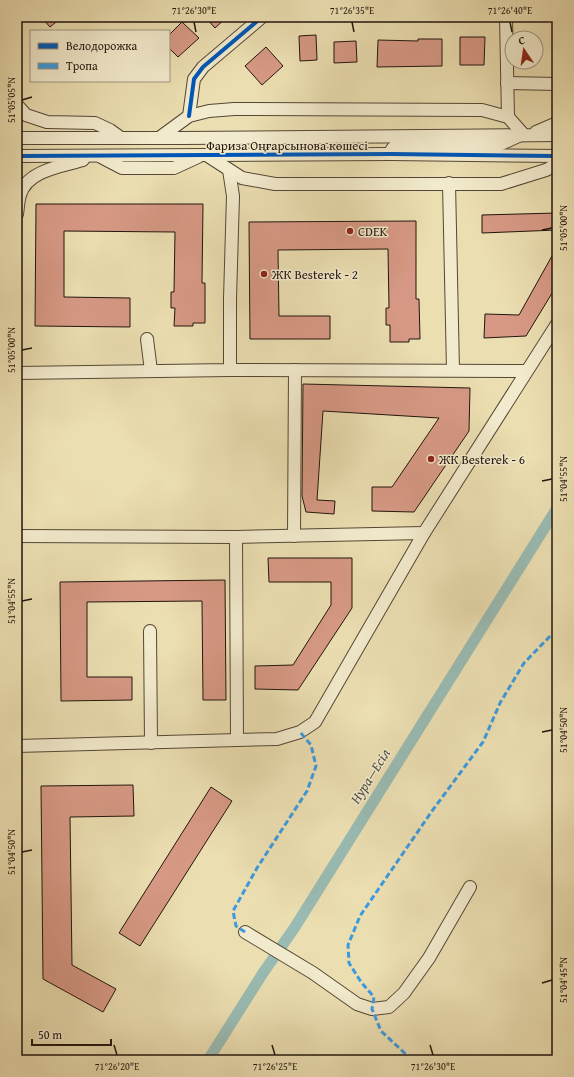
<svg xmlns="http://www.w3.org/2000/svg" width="574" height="1077" font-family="'Gentium Book Plus',serif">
  <rect width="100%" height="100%" fill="#ebdeb1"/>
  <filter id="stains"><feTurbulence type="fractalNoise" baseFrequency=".005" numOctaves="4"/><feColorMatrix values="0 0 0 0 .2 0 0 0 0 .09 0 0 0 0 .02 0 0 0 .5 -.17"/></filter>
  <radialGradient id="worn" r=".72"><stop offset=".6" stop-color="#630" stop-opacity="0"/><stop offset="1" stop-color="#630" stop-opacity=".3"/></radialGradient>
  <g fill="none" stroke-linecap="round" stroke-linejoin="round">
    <polyline stroke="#99bbb3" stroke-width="11" points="208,1060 263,973 295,927 557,508"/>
  </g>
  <g fill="#d79985" stroke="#21150d">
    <polygon points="41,17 62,17 50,27"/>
    <polygon points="205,17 227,17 215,28"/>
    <polygon points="182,22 199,38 178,57 169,48 169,35"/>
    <polygon points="316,35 317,60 300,61 299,36"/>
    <polygon points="460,37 485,37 484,65 460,65"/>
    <polygon points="418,39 442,39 442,66 377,67 378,40 418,41"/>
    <polygon points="356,41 357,62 334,63 334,42"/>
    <polygon points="266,47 283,66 262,85 245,66"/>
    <polygon points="36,204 203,204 202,283 205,283 205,323 193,323 193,326 174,326 175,308 171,308 171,292 174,292 175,232 64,231 64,297 130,298 130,327 35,326"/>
    <polygon points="557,213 557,230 482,233 482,215"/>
    <polygon points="416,221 416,299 419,299 420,339 409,339 409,342 390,342 390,325 386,325 386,308 389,308 388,249 278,250 279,316 330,316 330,339 250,339 249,222"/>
    <polygon points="557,247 557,285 526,336 484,338 485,314 519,315"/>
    <polygon points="303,384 470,388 469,431 414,512 372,511 372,487 392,487 439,418 323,411 317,500 335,501 334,514 306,512 302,496"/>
    <polygon points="268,558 352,558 352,608 298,690 255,689 255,666 293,665 331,605 331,582 269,582"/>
    <polygon points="225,580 226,700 203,700 202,601 87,602 87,677 132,677 132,700 61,701 60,582"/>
    <polygon points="133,785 134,816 70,817 72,965 116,989 103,1012 43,979 41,786"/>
    <polygon points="211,787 232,801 140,946 119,933"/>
  </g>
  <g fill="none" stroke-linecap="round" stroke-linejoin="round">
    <defs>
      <g id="minor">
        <polyline points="506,17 508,117"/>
        <polyline points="507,83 557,84"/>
        <polyline points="17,105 26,115 47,122 95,123 110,130 121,138"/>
        <polyline points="189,116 194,79 203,67 262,17"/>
        <polyline points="536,132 557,123"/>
        <polyline points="17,138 181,138 557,135"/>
        <polyline points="159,138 189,116 209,111 234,109 482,110 508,117 523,134 501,144 494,145 420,144 395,146 392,149 391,154"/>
        <polyline points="17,156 391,154 557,156"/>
        <polyline points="208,156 242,178 275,184 501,184 546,170 557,164"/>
        <polyline points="101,157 122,168 174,168 198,157"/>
        <polyline points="449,183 453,370"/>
        <path d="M17,214C18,208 18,201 20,195C27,170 63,166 83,160"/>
        <polyline points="147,339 151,371"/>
        <polyline points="230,370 526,371"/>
        <polyline points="17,373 230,370 230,299 233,196 229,170"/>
        <polyline points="17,536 236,537 424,533"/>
        <polyline points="294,536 295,370"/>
        <polyline points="236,537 237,740"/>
        <polyline points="150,631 151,743"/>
        <polyline points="17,746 277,739 300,732 315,722 424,533 557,324"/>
        <polyline points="245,932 313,973 357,1004 372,1009 389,1007 404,993 429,958 470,887"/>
      </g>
    </defs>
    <use href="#minor" stroke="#544736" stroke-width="14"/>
    <use href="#minor" stroke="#f2eacc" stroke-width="12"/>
    <g stroke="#3c9ade" stroke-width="3" stroke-dasharray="6 3" stroke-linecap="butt">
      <polyline points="245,932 236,926 233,911 257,868 307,791 316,766 311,745 300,732"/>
      <polyline points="412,1060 381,1031 372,1009 374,997 361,982 349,963 348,945 360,916 432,811 483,742 500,703 524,663 557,629"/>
    </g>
    <defs>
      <g id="cycleway">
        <polyline points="189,116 194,79 203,67 262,17"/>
        <polyline points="17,156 391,154 557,156"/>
      </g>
    </defs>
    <use href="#cycleway" stroke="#f2eacc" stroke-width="6"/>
    <use href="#cycleway" stroke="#0057b8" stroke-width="4"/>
  </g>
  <path fill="none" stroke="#21150d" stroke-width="1.5" d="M194,22L196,32M352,22L354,32M510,22L512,32M22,100L32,97M542,230L552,228M22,350L32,348M542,481L552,479M22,601L32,599M542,732L552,730M22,852L32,850M542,983L552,980M114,1045L117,1055M272,1045L275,1055M430,1045L433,1055"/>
  <g fill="#8f2418" stroke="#f2eacc" stroke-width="1.5">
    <circle cx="350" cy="231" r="4"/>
    <circle cx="264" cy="274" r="4"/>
    <circle cx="431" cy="459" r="4"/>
  </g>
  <g text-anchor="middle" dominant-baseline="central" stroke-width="3" stroke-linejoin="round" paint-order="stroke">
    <g font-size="13" fill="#21150d" stroke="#f2eacc">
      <text x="287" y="145">Фариза Оңғарсынова көшесі</text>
    </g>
    <g font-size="13" fill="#21150d" stroke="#f2eacc" text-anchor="start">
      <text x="358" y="231">CDEK</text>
      <text x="272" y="274">ЖК Besterek - 2</text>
      <text x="439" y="459">ЖК Besterek - 6</text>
    </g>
    <g font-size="14" font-style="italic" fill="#4b4f47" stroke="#f2eacc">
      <text transform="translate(370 776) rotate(-58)">Нура—Есіл</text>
    </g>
  </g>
  <rect width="574" height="1077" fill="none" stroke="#ebdeb1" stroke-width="44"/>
  <rect x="30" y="30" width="140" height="52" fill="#f2eacc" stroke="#9e9580"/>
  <rect x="38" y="43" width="20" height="6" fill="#0057b8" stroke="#9e9580"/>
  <text x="66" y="50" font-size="12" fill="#21150d">Велодорожка</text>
  <rect x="38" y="63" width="20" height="6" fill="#3c9ade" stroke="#9e9580"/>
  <text x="66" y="70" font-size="12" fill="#21150d">Тропа</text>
  <g transform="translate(524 50) rotate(347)"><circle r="19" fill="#f2eacc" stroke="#9e9580"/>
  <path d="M0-3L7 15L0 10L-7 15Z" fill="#8f2418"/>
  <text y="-6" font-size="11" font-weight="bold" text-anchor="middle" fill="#21150d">С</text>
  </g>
  <path d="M32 1039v6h79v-6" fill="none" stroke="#21150d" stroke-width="2"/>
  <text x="38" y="1039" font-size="12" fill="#21150d" stroke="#f2eacc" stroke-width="3" paint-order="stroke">50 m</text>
  <rect x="22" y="22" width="530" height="1033" fill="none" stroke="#21150d" stroke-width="1.5"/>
  <g font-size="10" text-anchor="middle" fill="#21150d">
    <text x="194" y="14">71°26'30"E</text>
    <text x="352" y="14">71°26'35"E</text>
    <text x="510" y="14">71°26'40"E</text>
    <text transform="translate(11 100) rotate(-90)" y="4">51°05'05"N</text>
    <text transform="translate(563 228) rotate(-90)" y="4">51°05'00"N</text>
    <text transform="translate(11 350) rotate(-90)" y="4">51°05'00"N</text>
    <text transform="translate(563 479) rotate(-90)" y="4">51°04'55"N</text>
    <text transform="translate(11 601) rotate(-90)" y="4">51°04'55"N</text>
    <text transform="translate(563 730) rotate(-90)" y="4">51°04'50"N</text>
    <text transform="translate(11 852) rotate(-90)" y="4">51°04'50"N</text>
    <text transform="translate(563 980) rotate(-90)" y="4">51°04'45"N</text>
    <text x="117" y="1070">71°26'20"E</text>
    <text x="275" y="1070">71°26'25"E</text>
    <text x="433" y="1070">71°26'30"E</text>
  </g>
  <rect width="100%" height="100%" filter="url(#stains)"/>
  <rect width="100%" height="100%" fill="url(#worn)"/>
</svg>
